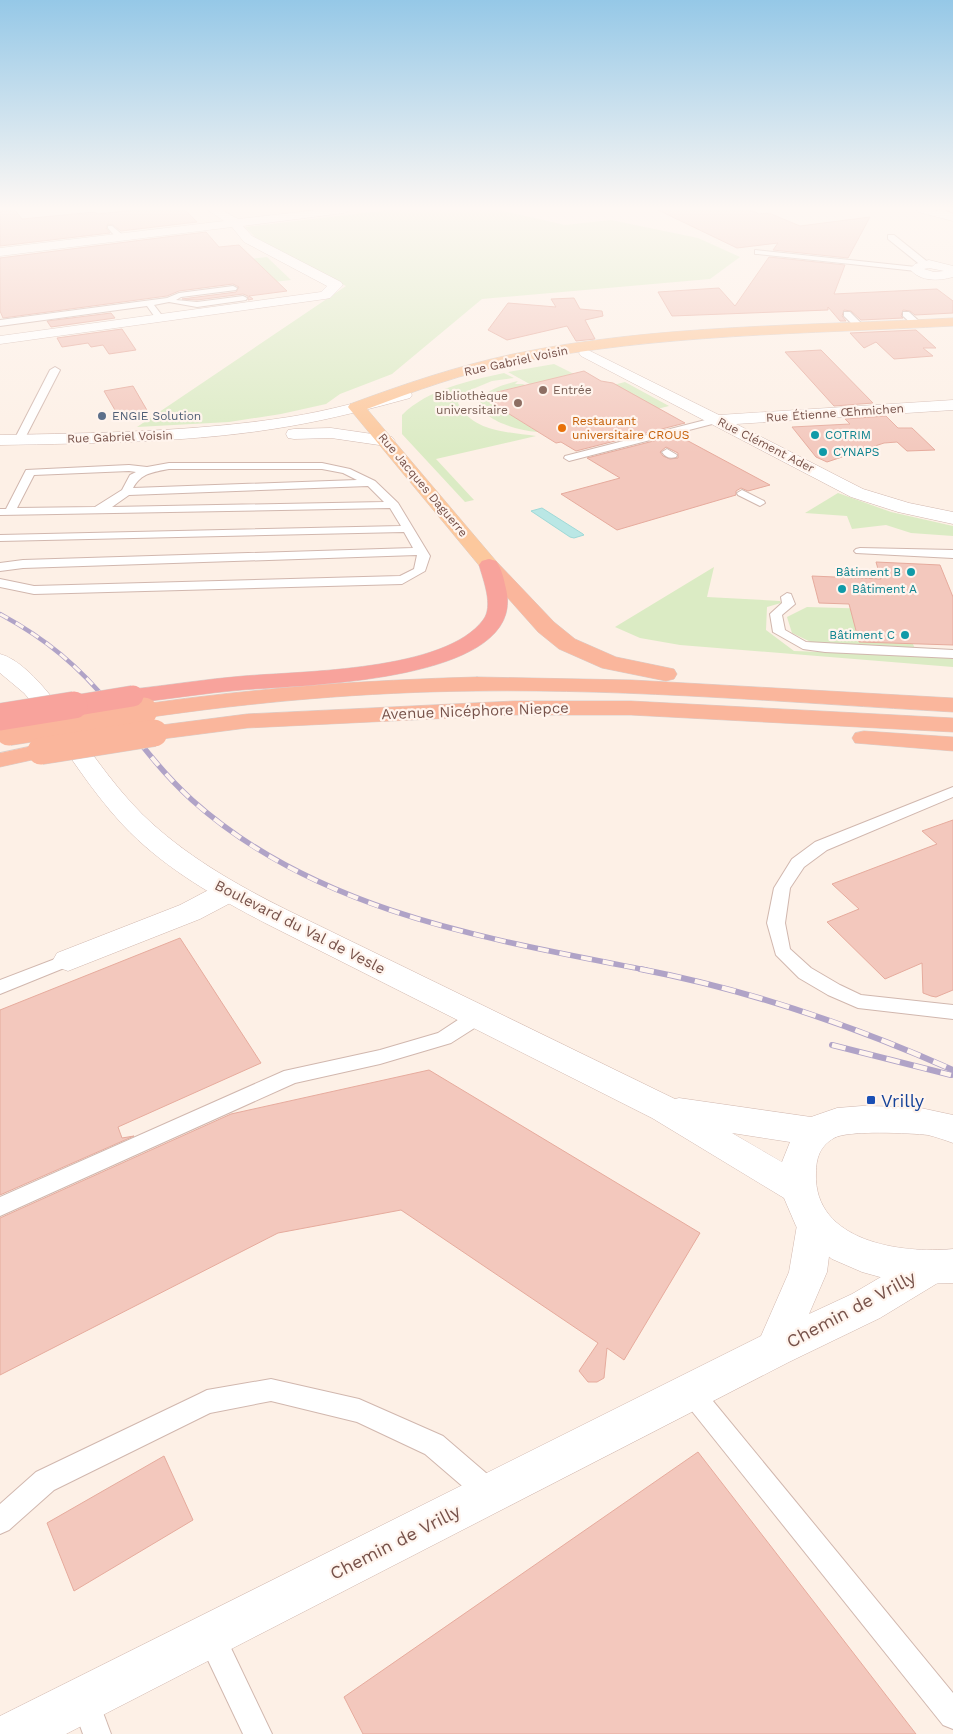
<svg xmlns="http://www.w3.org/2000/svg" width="953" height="1734" font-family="'Work Sans',sans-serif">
  <rect width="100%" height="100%" fill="#fdf0e6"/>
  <g fill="#dbebc4">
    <polygon points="389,210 499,210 565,225 611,220 698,238 740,257 710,279 482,299 392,374 340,394 326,404 281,414 229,422 137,427 346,286 256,238 245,227"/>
    <polygon points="267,257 291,280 240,286 217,263"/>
    <polygon points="554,364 574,374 535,387 508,372"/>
    <path d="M504,373L514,378L492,381L463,393L458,403C472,432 508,432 536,436L436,459L474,500L465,502L402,434V415C428,389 469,381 504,373Z"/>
    <path d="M518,381L515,384H523L531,388H513L485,395L489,398L486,399L538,432C492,428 446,398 518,381Z"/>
    <polygon points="625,382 669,406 653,410 609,386"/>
    <polygon points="838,493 891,512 953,526 953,536 911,533 886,525 852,529 847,516 805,513"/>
    <polygon points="714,567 707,597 780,601 781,603 767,607 766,630 794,651 953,657 953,667 680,645 640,638 615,627"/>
    <polygon points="807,607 876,609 913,644 915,649 813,643 792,633 787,617"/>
  </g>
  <polygon fill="#bae7e5" stroke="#9fd9d7" points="542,508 583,534 584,535 574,538 570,537 531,511"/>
  <g fill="#f3c8bd" stroke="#e6ab9d" fill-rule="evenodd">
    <polygon points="15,210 22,219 95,212 97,214 135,210 185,210 197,222 121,231 113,225 108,224 106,228 110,233 0,246 0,211"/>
    <polygon points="658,210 751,210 759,214 769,213 800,226 870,217 848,258 773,250 778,243 737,248"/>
    <polygon points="206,232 219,247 239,245 287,291 249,296 253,299 248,300 248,296 243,294 197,300 182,299 236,292 239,287 233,284 179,291 167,296 3,318 0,311 0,258"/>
    <polygon points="769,257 845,265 834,294 937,289 953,301 953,313 915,315 910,311 903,310 901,316 903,318 861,320 851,311 844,310 842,316 846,321 840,321 828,307 828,310 672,316 658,292 719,288 735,306"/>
    <polygon points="574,298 580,309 602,311 603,316 585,320 595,339 576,341 567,326 507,340 488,330 508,303 556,307 551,299"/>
    <polygon points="111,313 115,318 51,327 47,321"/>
    <polygon points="122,329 136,350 109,354 103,345 91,347 88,343 62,347 57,338"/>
    <polygon points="916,330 936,348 923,348 933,356 894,359 876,342 864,348 850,333"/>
    <polygon points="821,350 873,403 834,406 785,352"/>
    <polygon points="584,371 601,381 613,383 685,423 576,451 561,442 556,443 485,399 489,398 485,395"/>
    <polygon points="133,386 148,412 119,417 104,391"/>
    <polygon points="886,416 898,428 912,428 935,450 907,451 897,442 884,443 827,462 816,457 792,427 850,424 845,419"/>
    <path d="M677,435L770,485L748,491L741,488L736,491V495L617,530L561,494L620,478L587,458ZM666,447L678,453V458L670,459L663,456L660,452Z"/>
    <polygon points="876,562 940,565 953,597 953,645 859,642 849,604 819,603 812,576 881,579"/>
    <polygon points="953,820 953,990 936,997 931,996 923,993 922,963 885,979 827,922 859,909 832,884 937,844 922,831"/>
    <polygon points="180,938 261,1063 118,1127 122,1138 134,1136 0,1195 0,1010"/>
    <polygon points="429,1070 700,1233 624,1360 607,1348 604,1378 597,1382 588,1382 579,1371 598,1343 401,1210 278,1233 0,1375 0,1218 231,1114"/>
    <polygon points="698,1452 916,1734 363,1734 344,1697"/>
    <polygon points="164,1456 193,1520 74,1591 47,1523"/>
  </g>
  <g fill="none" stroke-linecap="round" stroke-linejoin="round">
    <defs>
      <g id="service">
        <polygon points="937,210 944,210 953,214 953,218 938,212"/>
        <polygon points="108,226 112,226 124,236 124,240 118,240 108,228"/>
        <polygon points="888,235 894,235 929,263 929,267 923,267 888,239"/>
        <polygon points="755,250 916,267 920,269 916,271 758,254 755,254"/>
        <polygon points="233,286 237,288 236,290 181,297 176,300 197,302 243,296 247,298 246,300 197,307 169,302 154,305 164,318 160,320 157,320 147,306 0,326 0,320 167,298 179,293"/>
        <polygon points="844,312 850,312 862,324 862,328 856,328 844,316"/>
        <polygon points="903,312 909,312 920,322 920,326 914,326 903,316"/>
        <polygon points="55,367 60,370 24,440 23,442 15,442 14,440 50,370"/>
        <polygon points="717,417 722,420 720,422 569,461 564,458 565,456"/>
        <path d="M667,449L677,455L676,457C670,459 665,457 662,452Z"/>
        <path d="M169,463H322L350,469L375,481L398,503L430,556L425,571L402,584L34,594L0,587V579L34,586L400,576L414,569L417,555L23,568L0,571V563L23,560L413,548L404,532L0,541V535L401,526L390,508L0,515V509H6L26,470L129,465L147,467ZM169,469H322L343,473L357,480L133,488C141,473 153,472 169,469ZM129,471L136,472L130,475L122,490L95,507L17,508L34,475ZM368,486L384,502L112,507L129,495Z"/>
        <polygon points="742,490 764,501 765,503 760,506 738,495 737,493"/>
        <polygon points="860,548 953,550 953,558 856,553 854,551 856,549"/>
        <polygon points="787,593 791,594 795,604 782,615 785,630 806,642 953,650 953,658 825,652 803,649 773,632 770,614 782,603 781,597"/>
        <polygon points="953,787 953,797 827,850 804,867 790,888 785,923 790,949 811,968 840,985 861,995 953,1005 953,1019 858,1008 828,995 799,978 776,955 767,923 774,888 792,859 815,842"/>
        <polygon points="68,954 74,956 77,960 74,964 0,994 0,980"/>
        <polygon points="477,1010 484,1012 486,1017 484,1022 451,1043 380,1064 295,1083 0,1216 0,1197 284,1071 380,1050 438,1033 470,1012"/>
        <polygon points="271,1379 359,1399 443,1436 500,1485 504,1494 500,1503 491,1507 482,1503 425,1454 357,1422 271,1401 210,1413 54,1490 9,1530 0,1534 0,1504 36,1472 199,1394 207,1390"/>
        <polygon points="691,1381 699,1384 953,1693 953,1729 943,1725 683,1400 679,1392 683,1384"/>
        <polygon points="210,1621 220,1625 272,1734 243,1734 196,1635 200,1625"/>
        <polygon points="85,1687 95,1691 111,1734 83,1734 71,1701 75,1691"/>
      </g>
      <g id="minor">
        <polygon points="208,210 222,210 238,219 317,210 350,210 344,213 243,226 252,236 341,282 343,285 330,298 325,299 0,344 0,336 321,292 327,286 244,242 232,227 0,256 0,248 224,221"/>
        <polygon points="916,210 935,210 953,214 953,221 918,212"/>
        <path d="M929,260L953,266V277C939,281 920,282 910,269L915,264ZM929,268L944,271L934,272L924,269Z"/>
        <polygon points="586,349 719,415 953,400 953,410 736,424 863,489 909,503 953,512 953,524 898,512 851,497 581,356 579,353 581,350"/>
        <polygon points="228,883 238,885 242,892 238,899 200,919 68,971 57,967 53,960 57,953 180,905 218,885"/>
        <polygon points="815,1209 828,1214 833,1225 827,1272 809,1314 852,1294 915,1257 928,1252 941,1257 947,1269 941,1281 880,1318 789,1362 66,1734 0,1734 0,1716 761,1336 789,1272 797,1225 802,1214"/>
      </g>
      <g id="tertiary">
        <path d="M404,390L410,392L412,395L410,398C370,409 331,419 291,426C195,443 97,443 0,445V435C97,433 193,432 289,417C328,411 366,400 404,390Z"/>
        <polygon points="331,428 386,436 392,437 395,441 392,445 386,446 331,438 294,439 288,438 286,434 288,430 294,429"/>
        <path d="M0,654C35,663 75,730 96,759C110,778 125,797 142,814C184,855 235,884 287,910L675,1099L679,1098L811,1117L837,1108L862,1106L916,1107L953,1115V1143C945,1140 936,1137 928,1135C911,1133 847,1130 834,1138C820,1146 816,1158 816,1173C813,1242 902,1254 953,1249V1283L917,1284L898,1282L862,1272L832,1259L803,1236L796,1226L784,1198L652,1118L267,924C215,897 162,867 122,824C89,788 64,747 36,707L24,693L0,673ZM732,1133L790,1142L782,1162Z"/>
      </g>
      <path id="primary" d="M953,318V326C807,334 659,334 515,363C464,373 415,391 367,409L496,561L499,565L496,569L489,571L482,569L348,407L350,404C404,384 457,366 513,354C657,324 807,326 953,318Z"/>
      <g id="trunk">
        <polygon points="489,559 496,561 554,622 575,639 616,657 674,669 677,674 674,679 666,681 602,668 559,649 538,632 482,569 479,565 482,561"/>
        <path d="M477,677L632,680L953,698V712C794,703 636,689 477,691C365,692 254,702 144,718L136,716L132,711L136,706L144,704C255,688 365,680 477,677Z"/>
        <polygon points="514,701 631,701 953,718 953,732 631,715 514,715 247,728 154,740 145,738 142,733 145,728 154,726 247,714"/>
        <polygon points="864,731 953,737 953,751 855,743 852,738 855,733"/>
        <polygon points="41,744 50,746 53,751 50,756 0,767 0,753"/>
      </g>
      <path id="motorway" d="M489,559L496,561C502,569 504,580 506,589C529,683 299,685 242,690C206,693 170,699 133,703L125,701L121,696L125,691L133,689C170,685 206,679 243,676C303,671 445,671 483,620C494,606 483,580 479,565L482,561Z"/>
    </defs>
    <use href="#service" stroke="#d1b7ae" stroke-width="2"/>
    <use href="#minor" stroke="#d1b7ae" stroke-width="1"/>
    <use href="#tertiary" stroke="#d1b7ae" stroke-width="1"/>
    <use href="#primary" stroke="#d9cfcc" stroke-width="1"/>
    <use href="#trunk" stroke="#d9cfcc" stroke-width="1"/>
    <use href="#motorway" stroke="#d9cfcc" stroke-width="1"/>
    <use href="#service" fill="#fff" fill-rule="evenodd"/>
    <use href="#minor" fill="#fff" fill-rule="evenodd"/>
    <use href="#tertiary" fill="#fff" fill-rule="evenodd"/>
    <use href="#primary" fill="#fcc89d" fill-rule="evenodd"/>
    <use href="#trunk" fill="#fab69c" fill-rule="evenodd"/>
    <use href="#motorway" fill="#f8a39c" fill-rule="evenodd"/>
    <defs>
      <path id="rail-far2" d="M0,614C46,639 79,666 112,707"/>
      <path id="rail-far1" d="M111,705C136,738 161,772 192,800C317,912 488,939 646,970"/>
      <g id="rail">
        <path d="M640,969C749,990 852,1025 953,1070"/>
        <polyline points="832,1045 951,1075"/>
      </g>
    </defs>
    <use href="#rail-far2" stroke="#b0a3c7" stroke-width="4.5"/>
    <use href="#rail-far1" stroke="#b0a3c7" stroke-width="5.5"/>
    <use href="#rail" stroke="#b0a3c7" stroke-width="6"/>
    <use href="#rail-far2" stroke="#fff4ed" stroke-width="3" stroke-dasharray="9" stroke-linecap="butt"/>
    <use href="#rail-far1" stroke="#fff4ed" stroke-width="4" stroke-dasharray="11" stroke-linecap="butt"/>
    <use href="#rail" stroke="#fff4ed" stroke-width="4.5" stroke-dasharray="14" stroke-linecap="butt"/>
    <defs>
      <g id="trunk-bridge">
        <polyline points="9,732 144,711"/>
        <polyline points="41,751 154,733"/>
      </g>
      <polyline id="motorway-bridge-far1" points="66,707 133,696"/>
      <polyline id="motorway-bridge" points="0,717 74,705"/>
    </defs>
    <use href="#trunk-bridge" stroke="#d9cfcc" stroke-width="28" stroke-linecap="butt"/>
    <use href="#motorway-bridge-far1" stroke="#d9cfcc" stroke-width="22" stroke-linecap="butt"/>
    <use href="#motorway-bridge" stroke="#d9cfcc" stroke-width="28" stroke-linecap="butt"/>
    <use href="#trunk-bridge" stroke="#fab69c" stroke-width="27"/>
    <use href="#motorway-bridge-far1" stroke="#f8a39c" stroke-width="21"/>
    <use href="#motorway-bridge" stroke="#f8a39c" stroke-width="27"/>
  </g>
  <linearGradient id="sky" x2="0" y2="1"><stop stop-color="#95c8e7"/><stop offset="0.46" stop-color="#fef8f4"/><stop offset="1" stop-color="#fef8f4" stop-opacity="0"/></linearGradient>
  <rect width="953" height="453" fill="url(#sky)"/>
  <g fill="#8d6e63" stroke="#fff4ed" stroke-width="2">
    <circle cx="543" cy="390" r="5"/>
    <circle cx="518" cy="403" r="5"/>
  </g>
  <circle fill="#5c6f8a" stroke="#fff4ed" stroke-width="2" cx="102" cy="416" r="5"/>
  <circle fill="#e8710a" stroke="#fff4ed" stroke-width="2" cx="562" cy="428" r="5"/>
  <g fill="#0f9aa8" stroke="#fff4ed" stroke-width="2">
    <circle cx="815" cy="435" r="5"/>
    <circle cx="823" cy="452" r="5"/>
    <circle cx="911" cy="572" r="5"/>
    <circle cx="842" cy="589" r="5"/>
    <circle cx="905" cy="635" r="5"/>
  </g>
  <rect fill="#1a4fb4" stroke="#fff4ed" stroke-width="2" x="866" y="1095" width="10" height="10" rx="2.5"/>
  <g text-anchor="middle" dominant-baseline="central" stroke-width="4.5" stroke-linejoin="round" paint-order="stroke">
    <g font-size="12" fill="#77524a" stroke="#fff4ed">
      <text transform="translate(516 361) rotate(-12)">Rue Gabriel Voisin</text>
      <text transform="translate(835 413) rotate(-4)">Rue Étienne Œhmichen</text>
      <text transform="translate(120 437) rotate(-2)">Rue Gabriel Voisin</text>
      <text transform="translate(766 445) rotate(27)">Rue Clément Ader</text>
      <text transform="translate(423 485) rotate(50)">Rue Jacques Daguerre</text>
    </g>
    <g font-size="12" fill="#785e54" stroke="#fff4ed" text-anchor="start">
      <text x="553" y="390">Entrée</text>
      <text x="508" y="396" text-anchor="end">Bibliothèque<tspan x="508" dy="14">universitaire</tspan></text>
    </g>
    <g font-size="12" fill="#4e5e75" stroke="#fff4ed" text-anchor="start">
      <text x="112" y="416">ENGIE Solution</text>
    </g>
    <g font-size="12" fill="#c56008" stroke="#fff4ed" text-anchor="start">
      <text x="572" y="421">Restaurant<tspan x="572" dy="14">universitaire CROUS</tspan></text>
    </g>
    <g font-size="12" fill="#0d838f" stroke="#fff4ed" text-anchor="start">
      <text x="825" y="435">COTRIM</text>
      <text x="833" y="452">CYNAPS</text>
      <text x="901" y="572" text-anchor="end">Bâtiment B</text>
      <text x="852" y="589">Bâtiment A</text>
      <text x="895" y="635" text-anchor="end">Bâtiment C</text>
    </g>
    <g font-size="15" fill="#77524a" stroke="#fff4ed">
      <text transform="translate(475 711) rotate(-2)">Avenue Nicéphore Niepce</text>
      <text transform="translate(300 927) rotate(27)">Boulevard du Val de Vesle</text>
    </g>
    <g font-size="18" fill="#164399" stroke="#fff4ed" text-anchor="start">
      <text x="881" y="1100">Vrilly</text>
    </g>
    <g font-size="18" fill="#77524a" stroke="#fff4ed">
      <text transform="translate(851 1309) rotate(-28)">Chemin de Vrilly</text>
      <text transform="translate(395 1542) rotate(-27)">Chemin de Vrilly</text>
    </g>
  </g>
</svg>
